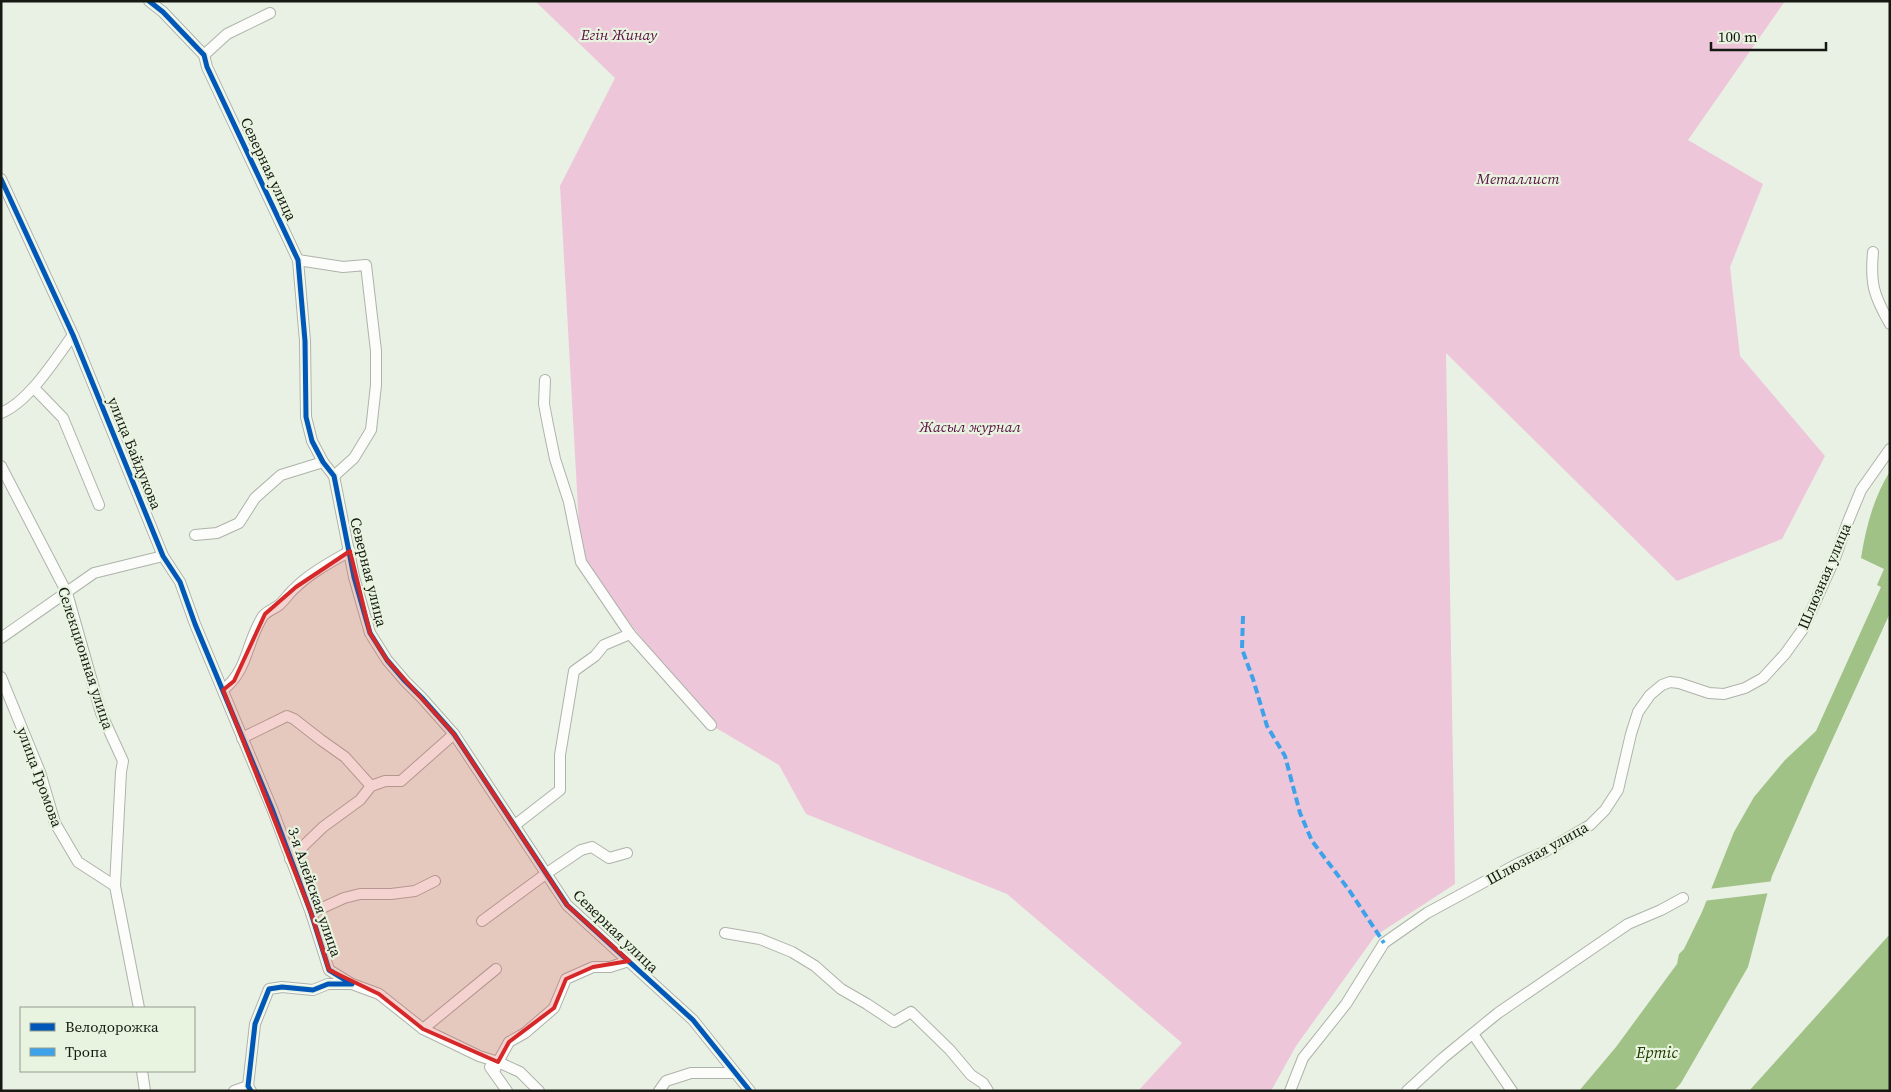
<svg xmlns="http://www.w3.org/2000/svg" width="1891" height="1092" font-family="'Source Serif 4',serif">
  <rect width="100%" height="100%" fill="#e9f0e4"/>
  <polygon fill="#eec6da" points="535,1 1785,1 1688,140 1763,184 1730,267 1740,356 1825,456 1782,539 1677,581 1446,353 1455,884 1375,936 1296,1046 1271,1091 1138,1091 1182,1043 1007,894 806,814 779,765 711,725 581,562 560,186 615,78"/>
  <g fill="#a0c286">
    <path d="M1890,471V613L1814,780L1772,876L1748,967L1681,1083L1674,1091H1579L1616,1047L1677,964L1679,954L1684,949L1702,912L1734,832L1754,797L1785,760L1816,731L1881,587L1877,585L1884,569L1861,558C1866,527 1873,499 1890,471Z"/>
    <polygon points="1890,934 1890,1091 1749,1091"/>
  </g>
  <polygon fill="#e9f0e4" points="1774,881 1770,893 1703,901 1709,889"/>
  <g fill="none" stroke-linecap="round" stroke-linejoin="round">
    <defs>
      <g id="minor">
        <polyline points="149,1 163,12 204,55 207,67 298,260 305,341 306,417 312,441 323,462 334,476 354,577 370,633 387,660 405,681 422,698 454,734 567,905 693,1020 750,1091"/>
        <polyline points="204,55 227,34 270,13"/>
        <polyline points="1,179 73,335 163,556 180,582 195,624 273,811 311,913 329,970 352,984 328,984 313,990 282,987 269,989 255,1024 248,1086 251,1091"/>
        <path d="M1873,252C1870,284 1874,296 1890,324"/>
        <polyline points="298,260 343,267 366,265 376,351 376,385 371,430 354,458 334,476"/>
        <polyline points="545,380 544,404 548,425 555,459 569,502 581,562 630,634 711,725"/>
        <polyline points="34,388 63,418 99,505"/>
        <path d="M1,413C29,402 56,358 73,335"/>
        <polyline points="1,466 67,593 101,713 123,761 121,772 115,886"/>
        <polyline points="195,535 217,533 239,523 255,498 281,475 323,462"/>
        <polyline points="1,638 94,573 163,556"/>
        <polyline points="1,677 40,772 55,823 78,862 115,886 139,1008"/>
        <path d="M223,690C249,669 246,642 263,616C267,611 274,609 279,605C285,600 289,593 295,588C310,573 331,562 350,551"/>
        <polyline points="242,738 287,716 294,719 321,740 345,757 371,786"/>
        <polyline points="515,825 560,790 560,755 574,671 595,656 604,645 630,634"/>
        <polyline points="290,859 323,827 360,800 371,786 385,781 401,781 454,734"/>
        <polyline points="311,913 344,898 360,894 391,894 415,891 435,881"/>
        <polyline points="482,921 547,873 581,850 592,847 609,858 627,853"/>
        <polyline points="725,933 760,939 792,952 815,966 841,989 867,1004 894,1022 911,1012 950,1050 971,1075 983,1083 988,1091"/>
        <polyline points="352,984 379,994 423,1029 479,1056 498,1062 520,1072 539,1091"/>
        <polyline points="423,1029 496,969"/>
        <polyline points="1473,1034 1512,1091"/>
        <polyline points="490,1067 507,1091"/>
        <polyline points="142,1071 145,1091"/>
        <polyline points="494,1072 498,1062 509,1042 525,1033 554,1008 566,979 593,967 610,967 629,961"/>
        <polyline points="234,1091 248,1086"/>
        <polyline points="659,1091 666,1081 691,1073 735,1073"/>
        <polyline points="1290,1091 1303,1058 1346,1004 1384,943 1427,913 1519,863 1544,852 1590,825 1605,810 1618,790 1631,734 1638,712 1650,695 1662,685 1670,682 1679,683 1709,693 1724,694 1745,688 1763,678 1785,654 1803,629 1835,558 1847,524 1861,490 1890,449"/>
        <polyline points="1407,1091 1443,1058 1498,1013 1628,924 1661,910 1683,898"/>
      </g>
    </defs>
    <use href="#minor" stroke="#aeb3aa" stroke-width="12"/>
    <use href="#minor" stroke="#fcfdfb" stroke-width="10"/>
    <polyline stroke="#3da2ea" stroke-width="4" stroke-dasharray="8 4" stroke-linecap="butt" points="1243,616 1242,649 1253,679 1267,726 1285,756 1300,813 1312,841 1349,890 1384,943"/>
    <defs>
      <g id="cycleway">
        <polyline points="149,1 163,12 204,55 207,67 298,260 305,341 306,417 312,441 323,462 334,476 354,577 370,633 387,660 405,681 422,698 454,734 567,905 693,1020 750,1091"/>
        <polyline points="1,179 73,335 163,556 180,582 195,624 273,811 311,913 329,970 352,984 328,984 313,990 282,987 269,989 255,1024 248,1086 251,1091"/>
      </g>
    </defs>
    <use href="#cycleway" stroke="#e8f4e0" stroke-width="8"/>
    <use href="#cycleway" stroke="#0057b8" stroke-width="5"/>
  </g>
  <path fill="#d62828" fill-opacity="0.2" stroke="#d62828" stroke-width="4" stroke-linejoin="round" d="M350,551L370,633L387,660L454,734L567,905L629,961L593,967L566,979L554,1008L509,1042L498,1062L423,1029L379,994L329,970L311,913L223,690L234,681L265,614L296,587Z"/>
  <g text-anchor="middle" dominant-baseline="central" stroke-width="4.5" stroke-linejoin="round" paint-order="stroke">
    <g font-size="15" font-style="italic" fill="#5a0f43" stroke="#e8f4e0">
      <text x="619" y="34">Егін Жинау</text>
      <text x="1518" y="178">Металлист</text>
      <text x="970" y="426">Жасыл журнал</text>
    </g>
    <g font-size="15" fill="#151912" stroke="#e8f4e0">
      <text transform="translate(269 169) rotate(65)">Северная улица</text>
      <text transform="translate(135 453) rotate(68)">улица Байдукова</text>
      <text transform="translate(369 572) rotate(76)">Северная улица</text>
      <text transform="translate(1824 576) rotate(-67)">Шлюзная улица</text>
      <text transform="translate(86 658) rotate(72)">Селекционная улица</text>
      <text transform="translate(40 777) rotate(70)">улица Громова</text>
      <text transform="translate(1537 853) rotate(-29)">Шлюзная улица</text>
      <text transform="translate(315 892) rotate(71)">3-я Алейская улица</text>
      <text transform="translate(616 931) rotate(44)">Северная улица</text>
    </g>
    <g font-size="16" font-style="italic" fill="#213d01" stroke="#e8f4e0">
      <text x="1657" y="1052">Ертіс</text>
    </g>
  </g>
  <rect width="1891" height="1092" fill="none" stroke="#151912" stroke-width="5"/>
  <rect x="20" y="1007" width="175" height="65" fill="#e8f4e0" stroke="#949c8e"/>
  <rect x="30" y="1023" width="25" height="8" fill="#0057b8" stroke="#949c8e"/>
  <text x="65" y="1032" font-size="15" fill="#151912">Велодорожка</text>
  <rect x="30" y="1048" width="25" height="8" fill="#3da2ea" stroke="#949c8e"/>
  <text x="65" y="1057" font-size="15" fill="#151912">Тропа</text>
  <path d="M1711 42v8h115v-8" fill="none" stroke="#151912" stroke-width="2.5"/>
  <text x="1718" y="42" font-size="15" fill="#151912" stroke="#e8f4e0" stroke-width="4" paint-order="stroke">100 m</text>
</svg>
